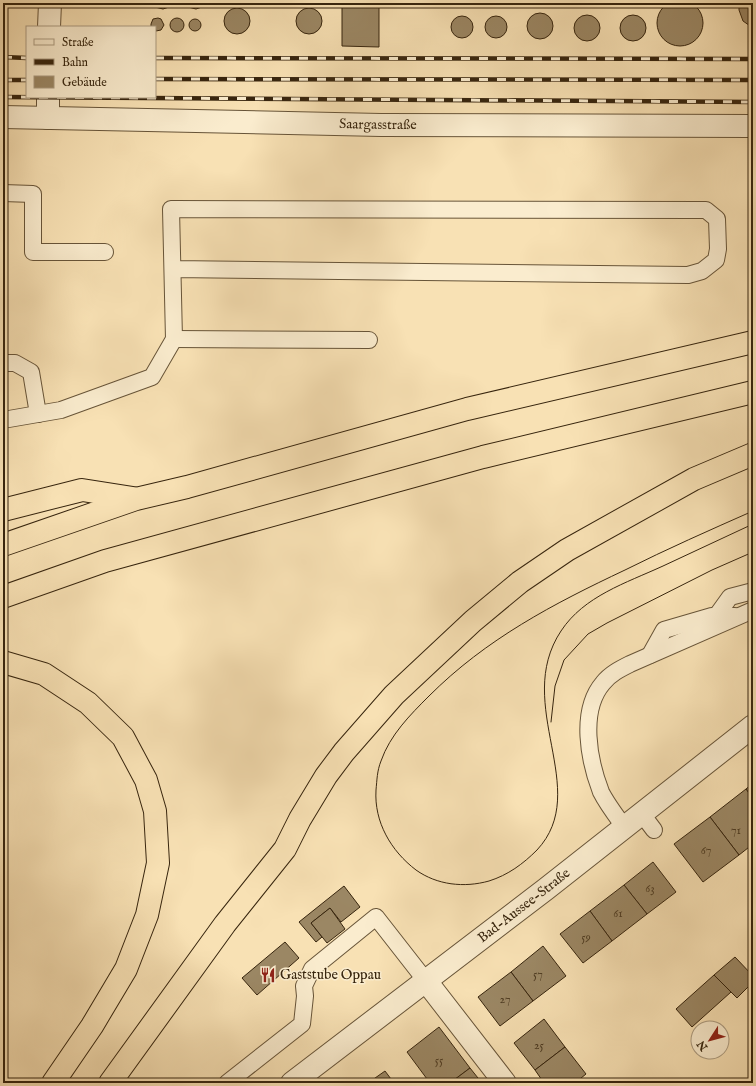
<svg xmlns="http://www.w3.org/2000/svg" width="756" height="1086" font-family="'IM FELL English',serif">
  <rect width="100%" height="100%" fill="#f8e1b4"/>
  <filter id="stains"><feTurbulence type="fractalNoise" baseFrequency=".005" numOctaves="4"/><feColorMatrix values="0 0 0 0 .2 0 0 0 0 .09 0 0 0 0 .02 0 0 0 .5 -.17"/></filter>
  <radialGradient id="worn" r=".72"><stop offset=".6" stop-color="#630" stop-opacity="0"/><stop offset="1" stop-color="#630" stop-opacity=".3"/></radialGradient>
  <g fill="#9b8764" stroke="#37250e">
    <circle cx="680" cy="23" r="23"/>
    <polygon points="152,3 172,3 169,7 163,9 155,7"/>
    <polygon points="185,3 205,3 202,7 196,9 188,7"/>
    <polygon points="342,3 379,3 379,47 342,46"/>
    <polygon points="753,3 753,28 743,21 739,10 739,3"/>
    <circle cx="237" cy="21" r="13"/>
    <circle cx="309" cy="21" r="13"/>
    <circle cx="540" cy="26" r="13"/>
    <circle cx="587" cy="28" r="13"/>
    <circle cx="633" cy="28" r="13"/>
    <circle cx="462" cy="27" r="11"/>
    <circle cx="496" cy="27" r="11"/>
    <polygon points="158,18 161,19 164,25 161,30 156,31 155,27 151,27 151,24 153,19"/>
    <circle cx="177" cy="25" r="7"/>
    <circle cx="195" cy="25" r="6"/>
    <polygon points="753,783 753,799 746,789"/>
    <polygon points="746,789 753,799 753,844 739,855 710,817"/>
    <polygon points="710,817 739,855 703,882 674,844"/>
    <polygon points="653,862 676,892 647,914 624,885"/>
    <polygon points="624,885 647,914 612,941 590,911"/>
    <polygon points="344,886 360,907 341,922 330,908 311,923 322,937 316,942 299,922"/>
    <polygon points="330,908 345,929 327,943 311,923"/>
    <polygon points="590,911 612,941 583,963 560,934"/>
    <polygon points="285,942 299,958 257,995 242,978"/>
    <polygon points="543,946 566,976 533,1001 511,972"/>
    <polygon points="735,957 753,976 753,982 737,998 714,975"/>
    <polygon points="511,972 533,1001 500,1026 478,997"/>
    <polygon points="714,975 731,992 692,1027 676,1009"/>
    <polygon points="544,1019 565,1047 535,1070 514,1043"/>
    <polygon points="439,1027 470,1068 450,1083 430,1083 407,1052"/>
    <polygon points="565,1047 586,1074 575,1083 544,1083 535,1070"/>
    <polygon points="470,1068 482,1083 450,1083"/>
    <polygon points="385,1071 394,1083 368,1083"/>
  </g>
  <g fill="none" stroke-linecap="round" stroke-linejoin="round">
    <defs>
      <g id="service">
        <polyline points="3,193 33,194 33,252 105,252"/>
        <polyline points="174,339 369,340"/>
        <polyline points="3,363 15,363 31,372 38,414"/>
        <polyline points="3,420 61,410 152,377 174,339 171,209 706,210 717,219 718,249 716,260 702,271 688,275 173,269"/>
        <polyline points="712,622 730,597 753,591"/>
        <polyline points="650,655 664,630 712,616 735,616"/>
        <polyline points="642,814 654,830"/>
        <path d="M625,828C617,817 607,804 601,792C589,761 579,711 603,683C610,674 620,669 630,664L753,610"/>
        <polyline points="227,1083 302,1024 305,996 304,986 312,969 376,917 426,981"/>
      </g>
      <g id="minor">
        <polyline points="49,27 50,3"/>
        <path id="s1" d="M3,117L381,125L753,126"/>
        <polyline points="48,118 48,97"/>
        <polyline points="426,981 505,1083"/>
        <path id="s2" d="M292,1083L546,889L753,726"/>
      </g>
      <g id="trunk">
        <polyline points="3,510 82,490 133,498"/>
        <polyline points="3,545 136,499 187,487 467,409 753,342"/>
        <polyline points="3,597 105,561 483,457 753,392"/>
        <polyline points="3,662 44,674 88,703 123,737 146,780 155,811 158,863 147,915 126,969 92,1026 53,1083"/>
        <polyline points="110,1083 225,924 285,849 300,819 326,776 344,752 394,695 473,621 520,582 567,550 694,479 753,454"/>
      </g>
    </defs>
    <use href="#service" stroke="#675438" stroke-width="18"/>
    <use href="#minor" stroke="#675438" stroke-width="24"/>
    <use href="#trunk" stroke="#37250e" stroke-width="24"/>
    <use href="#service" stroke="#faecce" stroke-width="16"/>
    <use href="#minor" stroke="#faecce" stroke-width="22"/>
    <use href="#trunk" stroke="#f8e1b4" stroke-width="22"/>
    <g stroke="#37250e" stroke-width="1">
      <path d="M753,511C710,530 667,549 625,570C553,604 486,639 429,696C410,715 390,735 381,761C377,771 377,780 376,790C374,822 391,851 416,870C437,885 464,888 489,881C508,875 523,864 537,850C593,790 512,705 561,631C584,596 626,583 663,566C693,552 723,538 753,524"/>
      <polyline points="551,722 555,686 564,660 588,634 607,623 712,570 753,552"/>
    </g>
    <defs>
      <g id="rail">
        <polyline points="3,57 27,58"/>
        <polyline points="155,58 753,59"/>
        <polyline points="155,79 753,80"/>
        <polyline points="3,80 27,80"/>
        <polyline points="3,97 753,102"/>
      </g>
    </defs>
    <use href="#rail" stroke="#37250e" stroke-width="4.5"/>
    <use href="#rail" stroke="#faecce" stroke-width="3" stroke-dasharray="9" stroke-linecap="butt"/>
  </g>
  <defs>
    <symbol id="restaurant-bare" viewBox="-9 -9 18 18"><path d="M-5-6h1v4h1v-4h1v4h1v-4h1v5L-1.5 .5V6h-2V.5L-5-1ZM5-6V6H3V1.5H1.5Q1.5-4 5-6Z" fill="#8f2418" stroke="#faecce" stroke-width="2.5" paint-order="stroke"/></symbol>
  </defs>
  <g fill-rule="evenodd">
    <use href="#restaurant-bare" x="257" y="964" width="22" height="22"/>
  </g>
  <g text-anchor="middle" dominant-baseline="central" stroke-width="3" stroke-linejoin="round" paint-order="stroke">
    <g font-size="12" fill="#503e24">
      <text x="736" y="830">71</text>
      <text x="706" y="850">67</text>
      <text x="650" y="888">63</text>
      <text x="618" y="913">61</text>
      <text x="586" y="937">59</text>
      <text x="538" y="974">57</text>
      <text x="505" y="999">27</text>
      <text x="539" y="1045">25</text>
      <text x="439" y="1060">55</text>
    </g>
    <g font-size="14" fill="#37250e" stroke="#faecce">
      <text stroke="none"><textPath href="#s1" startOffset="375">Saargasstraße</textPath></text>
      <text stroke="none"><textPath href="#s2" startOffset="292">Bad-Aussee-Straße</textPath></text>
    </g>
    <g font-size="14" fill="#37250e" stroke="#faecce" text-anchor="start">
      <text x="280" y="975">Gaststube Oppau</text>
    </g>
  </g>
  <rect width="756" height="1086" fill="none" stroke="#f8e1b4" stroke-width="16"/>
  <rect x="4" y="4" width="748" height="1078" fill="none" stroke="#37250e" stroke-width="2"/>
  <rect x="8" y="8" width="740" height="1070" fill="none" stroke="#37250e"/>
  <rect x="26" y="26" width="130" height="72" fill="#faecce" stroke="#ac9c81"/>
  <rect x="34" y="39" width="20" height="6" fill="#faecce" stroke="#ac9c81"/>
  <text x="62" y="46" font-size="12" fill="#37250e">Straße</text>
  <rect x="34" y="59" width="20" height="6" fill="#37250e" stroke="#ac9c81"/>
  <text x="62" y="66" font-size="12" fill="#37250e">Bahn</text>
  <rect x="34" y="76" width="20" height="12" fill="#9b8764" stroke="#ac9c81"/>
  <text x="62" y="86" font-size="12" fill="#37250e">Gebäude</text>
  <g transform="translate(710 1040) rotate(234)"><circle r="19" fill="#faecce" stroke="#ac9c81"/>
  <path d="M0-3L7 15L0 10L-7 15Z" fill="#8f2418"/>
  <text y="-6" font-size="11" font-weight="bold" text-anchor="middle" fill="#37250e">N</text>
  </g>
  <rect width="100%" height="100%" filter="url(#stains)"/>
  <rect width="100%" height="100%" fill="url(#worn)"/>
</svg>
